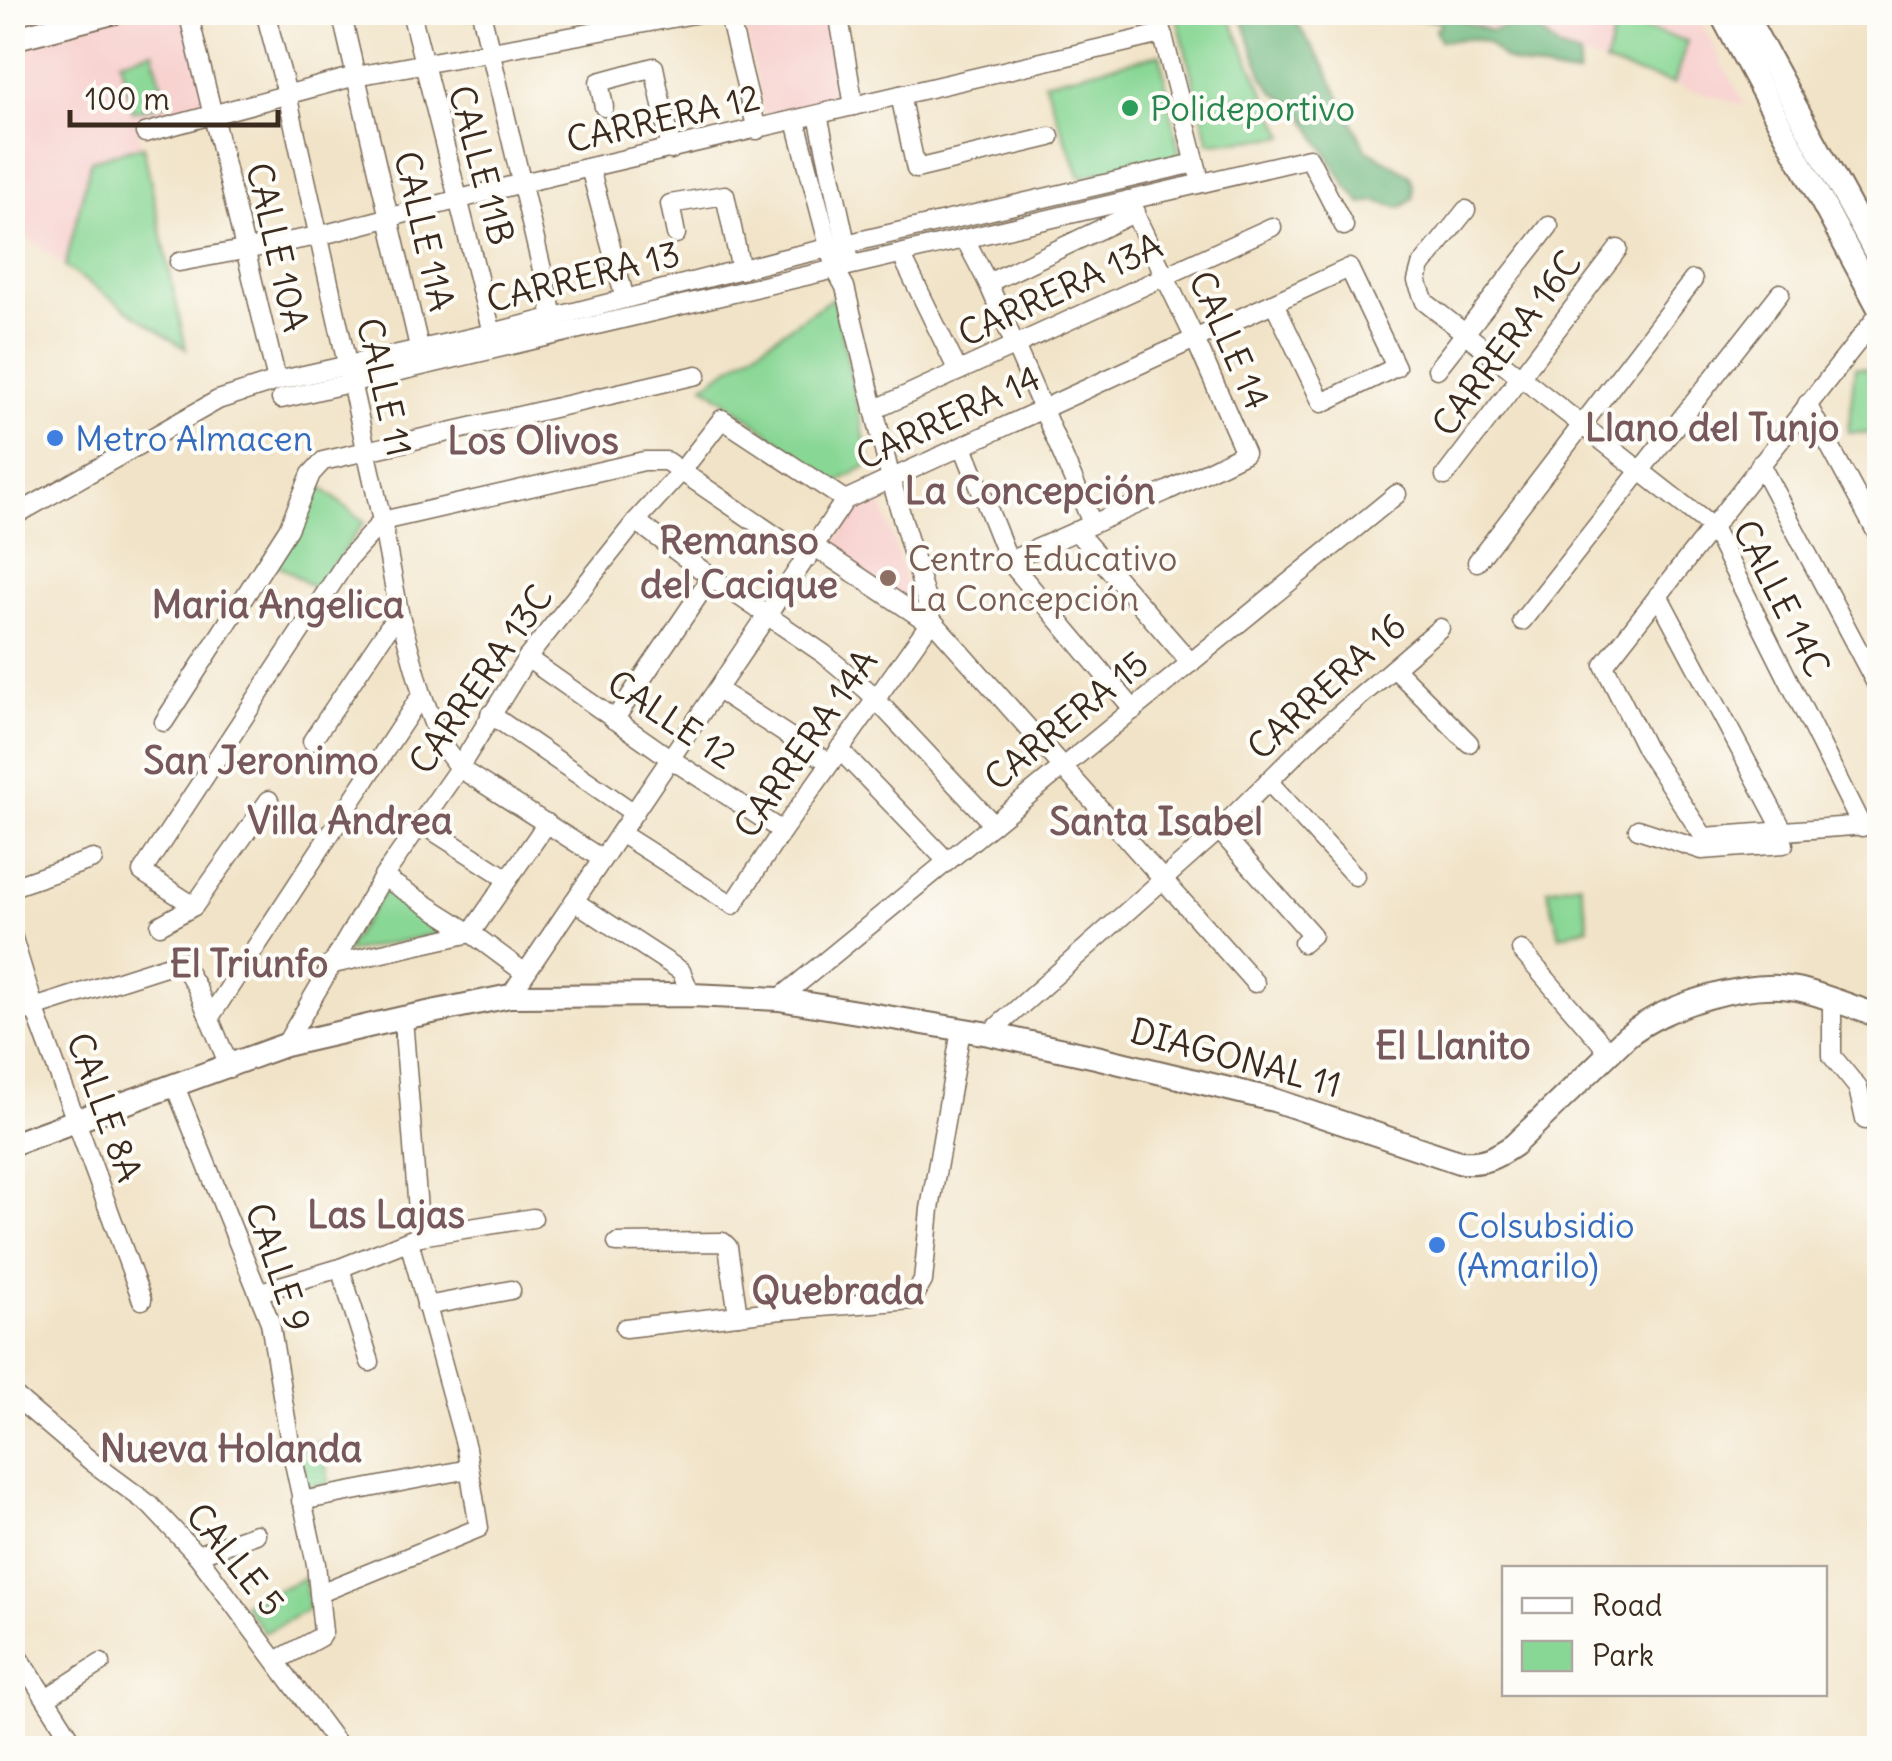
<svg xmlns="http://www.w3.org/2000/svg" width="1892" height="1761" font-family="Delius,sans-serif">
  <rect width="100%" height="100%" fill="#fdfcf7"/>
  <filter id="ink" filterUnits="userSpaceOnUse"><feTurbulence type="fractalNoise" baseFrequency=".01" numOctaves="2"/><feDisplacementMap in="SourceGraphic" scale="20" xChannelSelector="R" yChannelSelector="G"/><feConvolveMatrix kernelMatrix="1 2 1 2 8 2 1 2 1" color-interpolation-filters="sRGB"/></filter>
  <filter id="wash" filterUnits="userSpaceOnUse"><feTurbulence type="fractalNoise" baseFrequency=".0048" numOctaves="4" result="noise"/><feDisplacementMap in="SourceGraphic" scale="40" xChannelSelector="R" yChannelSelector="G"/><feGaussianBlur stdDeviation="2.25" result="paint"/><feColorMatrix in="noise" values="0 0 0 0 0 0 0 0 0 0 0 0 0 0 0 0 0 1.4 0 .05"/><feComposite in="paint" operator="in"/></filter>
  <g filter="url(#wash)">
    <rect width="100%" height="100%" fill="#f1e3c7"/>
    <g fill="#f7d0ce">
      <polygon points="753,12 826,13 844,98 766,121 742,15"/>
      <polygon points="125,13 188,13 213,113 138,133 143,146 91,160 64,266 13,226 12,51"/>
      <polygon points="1446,13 1696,13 1745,106 1448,16"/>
      <polygon points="881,500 912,605 830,551 854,513"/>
    </g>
    <g fill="#89d795" stroke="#62805a" stroke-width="2.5">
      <polygon points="1176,13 1227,13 1285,137 1209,143"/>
      <polygon points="1617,21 1687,41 1674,84 1605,64"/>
      <polygon points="153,51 166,103 133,112 120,60"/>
      <polygon points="1160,54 1180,156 1080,177 1044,82"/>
      <polygon points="143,146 186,349 65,267 91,160"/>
      <polygon points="834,297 870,464 836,483 704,385"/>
      <polygon points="1855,367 1879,370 1879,434 1848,432"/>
      <polygon points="317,484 364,522 317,590 274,562"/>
      <polygon points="1580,883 1589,927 1560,936 1547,889"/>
      <polygon points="387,887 451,931 343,953"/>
      <polygon points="322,1442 329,1484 304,1487 297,1448"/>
      <polygon points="305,1578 309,1609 264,1633 243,1604"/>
    </g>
    <g fill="#6eb87e" stroke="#54714e" stroke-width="2.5">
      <polygon points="1240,13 1290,13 1324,65 1366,149 1409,174 1414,186 1413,199 1401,208 1375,201 1362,204 1346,185 1299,108 1274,92 1263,77"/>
      <path d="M1408,13H1441L1490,31L1519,23L1542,33L1560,50L1580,56L1578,75C1570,77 1509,64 1503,58C1493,50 1493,43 1479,40C1466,36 1454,42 1440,40L1435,29L1441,25L1438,21L1412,18Z"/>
    </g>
  </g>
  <g filter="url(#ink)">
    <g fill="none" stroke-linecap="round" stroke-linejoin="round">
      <defs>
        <g id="street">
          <polyline points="188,12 277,381"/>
          <polyline points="265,12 287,94 382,521 399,612 422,694 441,744 459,768 602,859"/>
          <polyline points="341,12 419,347"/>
          <polyline points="411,12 492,333"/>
          <polyline points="481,12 553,316"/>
          <polyline points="728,12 757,130"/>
          <polyline points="838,12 854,106"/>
          <polyline points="1157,12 1198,172"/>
          <polyline points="900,95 916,169 1050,137"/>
          <polyline points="604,107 599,82 654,67 671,150"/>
          <polyline points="818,115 849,257"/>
          <polyline points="796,121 835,269 845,287 891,480 932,620 1255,983"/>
          <polyline points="145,133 356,76 705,12"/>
          <polyline points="590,168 625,299"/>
          <polyline points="1466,210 1421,266 1417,281 1425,302 1712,527 1862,827"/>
          <polyline points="676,234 670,204 725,195 741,270"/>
          <polyline points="965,239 988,283 1092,523"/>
          <polyline points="901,254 958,371"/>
          <polyline points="179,262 318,236 522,183 1162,34"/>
          <polyline points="988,283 1136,212"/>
          <polyline points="1880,313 1604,665 1646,749 1704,837 1880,824"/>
          <polyline points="1437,369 1549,226"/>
          <polyline points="281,399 1309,158 1344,226"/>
          <polyline points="1807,404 1880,539"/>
          <polyline points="874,410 1272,227"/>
          <polyline points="963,446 1009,561 1134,710"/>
          <polyline points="1760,464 1880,691"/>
          <polyline points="1445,476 1618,249"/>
          <polyline points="1879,486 1880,488"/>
          <polyline points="12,517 218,400 277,381 492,333 781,259 1195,163"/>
          <polyline points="636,521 711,577 824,654 867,690 993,824"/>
          <polyline points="1076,531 1191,663"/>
          <polyline points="815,547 929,623"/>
          <polyline points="1009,561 1167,491 1245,453 1195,339 1128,200"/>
          <polyline points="1477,562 1693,280"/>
          <polyline points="1658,595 1784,832"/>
          <polyline points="1522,621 1780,293"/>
          <polyline points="527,658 671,759 782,831"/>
          <polyline points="1395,669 1469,743"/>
          <polyline points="718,690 830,763"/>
          <polyline points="490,714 634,813"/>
          <polyline points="614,720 711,577"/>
          <polyline points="164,722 288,529 311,474 323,461 697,375"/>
          <polyline points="312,741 399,612"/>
          <polyline points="839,749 947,861"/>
          <polyline points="1268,781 1355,876"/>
          <polyline points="269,800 194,906 142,872 348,559 382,521 644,461 666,461 808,558"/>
          <polyline points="419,822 508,879"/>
          <polyline points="1638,829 1702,850 1784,844"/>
          <polyline points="1219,830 1312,935 1303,943"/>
          <polyline points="620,833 733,905 782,831 932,620"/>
          <polyline points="383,877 471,933 525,973"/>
          <polyline points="12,887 93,859"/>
          <polyline points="574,901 681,971 691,995"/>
          <polyline points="160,925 194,906"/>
          <polyline points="12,935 34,1007 142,1300"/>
          <polyline points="1521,950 1609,1052"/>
          <polyline points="329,965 471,933 547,823"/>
          <polyline points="510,996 845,500 1349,268 1396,367 1322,403 1274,303"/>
          <polyline points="779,999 1397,494"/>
          <polyline points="1832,1001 1832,1056 1858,1088 1865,1120"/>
          <polyline points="12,1015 181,961 197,988 230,1068"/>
          <polyline points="210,1017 422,694"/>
          <polyline points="403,1018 420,1236"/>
          <polyline points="989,1034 1219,830 1314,736 1440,628"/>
          <polyline points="285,1045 383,877 459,768 527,658 636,521 680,473 722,419 845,500"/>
          <polyline points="175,1086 270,1322 291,1449 316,1564 323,1632 320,1637 276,1661"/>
          <polyline points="617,1243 723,1242 728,1247 738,1315"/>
          <polyline points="340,1268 370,1362"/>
          <polyline points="260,1292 340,1268 420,1236 533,1218"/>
          <polyline points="426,1306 511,1290"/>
          <polyline points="625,1328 782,1310 912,1300 923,1281 930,1209 961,1030"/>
          <polyline points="12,1394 92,1462 150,1505 197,1555 340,1748"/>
          <polyline points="301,1501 469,1469"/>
          <polyline points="197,1555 256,1534"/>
          <polyline points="320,1593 479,1528 466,1448 409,1241"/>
          <polyline points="12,1646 77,1748"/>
          <polyline points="46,1698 101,1663"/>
        </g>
        <g id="secondary">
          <polyline points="1720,12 1880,310"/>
          <polyline points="1744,12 1880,261"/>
          <polyline points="12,39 116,12"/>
          <path d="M12,1144L285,1045L403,1018L510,996L691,995L779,999L989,1034L1096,1057L1274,1100L1459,1162C1483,1164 1495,1158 1514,1145L1627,1036C1665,1005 1748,979 1797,989C1825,995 1853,1008 1880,1016"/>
        </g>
      </defs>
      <use href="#street" stroke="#7b6b59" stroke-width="21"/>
      <use href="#secondary" stroke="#7b6b59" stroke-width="26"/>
      <use href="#street" stroke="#fff" stroke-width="18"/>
      <use href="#secondary" stroke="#fff" stroke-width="22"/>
    </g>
  </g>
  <circle fill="#2e9e5b" stroke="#fdfcf7" stroke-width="4" cx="1130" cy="108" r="10"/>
  <g fill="#3f7fe0" stroke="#fdfcf7" stroke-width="4">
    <circle cx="55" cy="438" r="10"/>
    <circle cx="1437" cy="1245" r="10"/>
  </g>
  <circle fill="#8d6e63" stroke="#fdfcf7" stroke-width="4" cx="888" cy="578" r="10"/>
  <g text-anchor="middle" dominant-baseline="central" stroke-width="8" stroke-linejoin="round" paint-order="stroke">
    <g font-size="35" fill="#27864d" stroke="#fdfcf7" text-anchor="start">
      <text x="1150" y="108">Polideportivo</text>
    </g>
    <g font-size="35" fill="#3b2a1e" stroke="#fdfcf7">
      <text transform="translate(663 118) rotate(-13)">CARRERA 12</text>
      <text transform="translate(482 165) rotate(75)">CALLE 11B</text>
      <text transform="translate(425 231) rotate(77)">CALLE 11A</text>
      <text transform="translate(278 247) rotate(77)">CALLE 10A</text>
      <text transform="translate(583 276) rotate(-14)">CARRERA 13</text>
      <text transform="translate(1060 289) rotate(-25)">CARRERA 13A</text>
      <text transform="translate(1230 340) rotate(66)">CALLE 14</text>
      <text transform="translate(1506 343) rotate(-53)">CARRERA 16C</text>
      <text transform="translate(385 387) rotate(77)">CALLE 11</text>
      <text transform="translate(948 417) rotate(-25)">CARRERA 14</text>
      <text transform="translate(1782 598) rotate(63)">CALLE 14C</text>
      <text transform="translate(480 679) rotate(-55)">CARRERA 13C</text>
      <text transform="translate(1326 686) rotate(-42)">CARRERA 16</text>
      <text transform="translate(672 719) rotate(34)">CALLE 12</text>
      <text transform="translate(1066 720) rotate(-39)">CARRERA 15</text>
      <text transform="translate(805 743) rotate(-55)">CARRERA 14A</text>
      <text transform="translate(1236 1057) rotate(15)">DIAGONAL 11</text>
      <text transform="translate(105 1107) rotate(70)">CALLE 8A</text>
      <text transform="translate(279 1267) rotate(71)">CALLE 9</text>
      <text transform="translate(236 1559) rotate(51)">CALLE 5</text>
    </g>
    <g font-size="35" fill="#366cbe" stroke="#fdfcf7" text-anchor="start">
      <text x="75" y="438">Metro Almacen</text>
      <text x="1457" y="1225">Colsubsidio<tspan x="1457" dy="40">(Amarilo)</tspan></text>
    </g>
    <g font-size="35" fill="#785e54" stroke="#fdfcf7" text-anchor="start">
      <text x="908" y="558">Centro Educativo<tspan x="908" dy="40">La Concepción</tspan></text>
    </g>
    <g font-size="38" font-weight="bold" fill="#77585b" stroke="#fdfcf7">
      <text x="1712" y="427">Llano del Tunjo</text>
      <text x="533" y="440">Los Olivos</text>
      <text x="1030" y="490">La Concepción</text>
      <text x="739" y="540">Remanso<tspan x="739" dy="44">del Cacique</tspan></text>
      <text x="278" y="604">Maria Angelica</text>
      <text x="261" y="760">San Jeronimo</text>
      <text x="350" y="820">Villa Andrea</text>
      <text x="1156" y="821">Santa Isabel</text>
      <text x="249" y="963">El Triunfo</text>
      <text x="1453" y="1045">El Llanito</text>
      <text x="386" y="1214">Las Lajas</text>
      <text x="838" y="1290">Quebrada</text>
      <text x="231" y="1448">Nueva Holanda</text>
    </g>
  </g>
  <rect width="1892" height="1761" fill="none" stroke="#fdfcf7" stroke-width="50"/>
  <rect x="1502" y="1566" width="325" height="130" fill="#fdfcf7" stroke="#afa8a0" stroke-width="2.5"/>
  <rect x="1522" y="1598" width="50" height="15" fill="#ffffff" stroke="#afa8a0" stroke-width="2.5"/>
  <text x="1592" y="1616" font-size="30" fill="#3b2a1e">Road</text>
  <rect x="1522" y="1641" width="50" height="30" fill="#89d795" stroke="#afa8a0" stroke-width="2.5"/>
  <text x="1592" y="1666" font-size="30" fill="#3b2a1e">Park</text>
  <path d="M70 110v15h208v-15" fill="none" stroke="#3b2a1e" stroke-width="5"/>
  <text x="85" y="110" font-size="30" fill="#3b2a1e" stroke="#fdfcf7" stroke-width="8" paint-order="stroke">100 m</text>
</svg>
